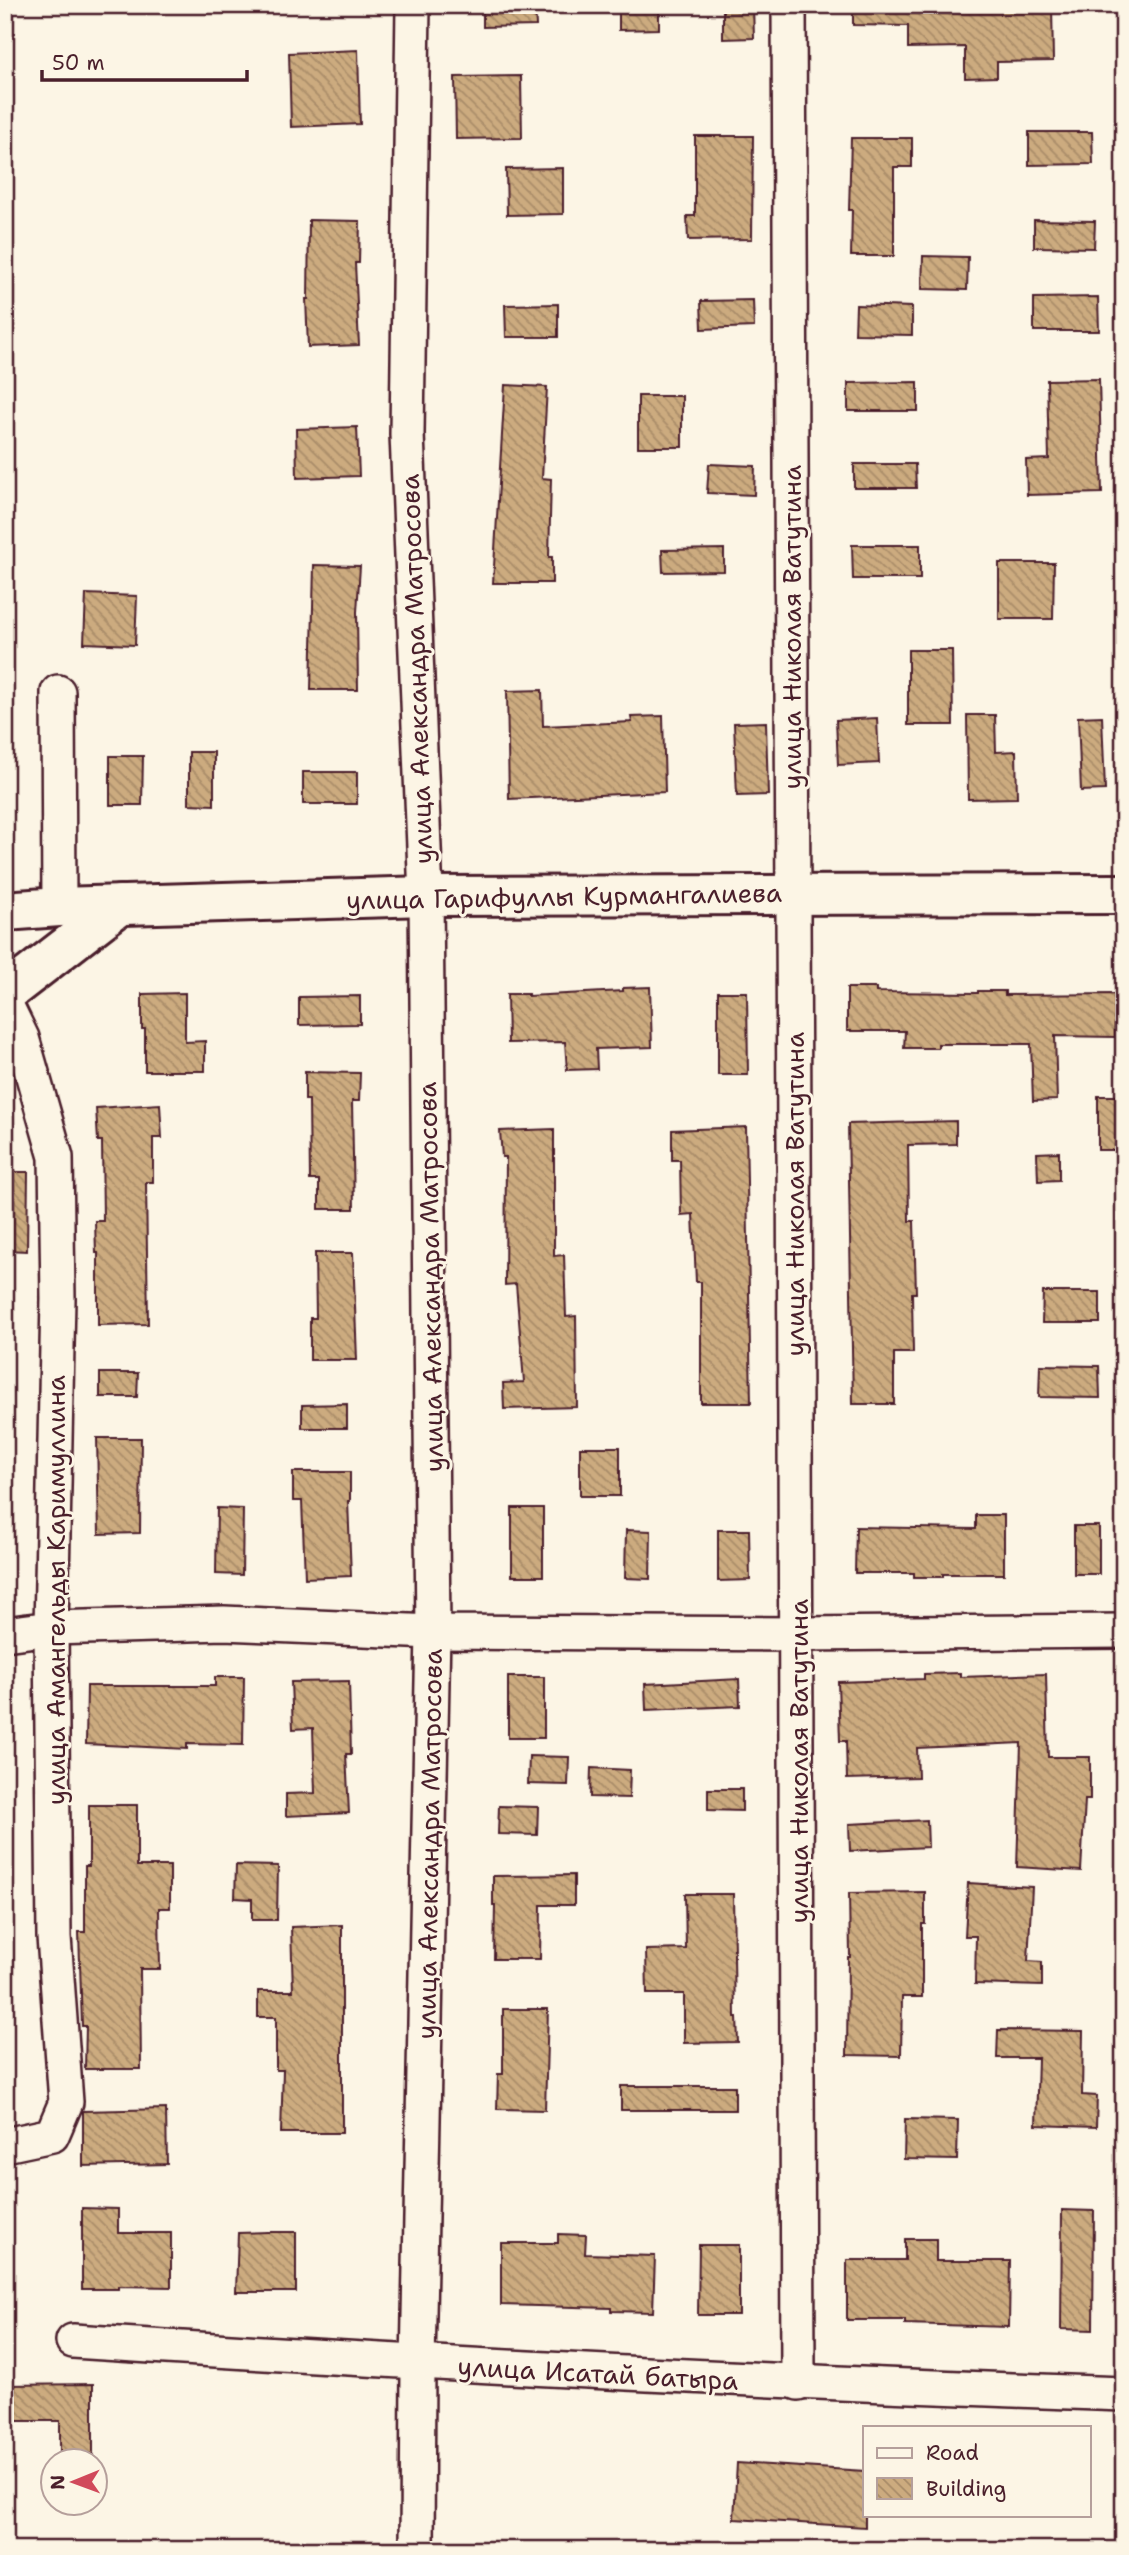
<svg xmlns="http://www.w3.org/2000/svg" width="1129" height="2555" font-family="'Shantell Sans',sans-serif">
  <defs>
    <pattern id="building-back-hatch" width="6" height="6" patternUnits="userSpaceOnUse" patternTransform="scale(1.75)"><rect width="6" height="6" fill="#ccab7f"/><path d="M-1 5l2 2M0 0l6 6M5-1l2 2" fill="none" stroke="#a88b68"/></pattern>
  </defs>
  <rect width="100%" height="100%" fill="#fcf5e5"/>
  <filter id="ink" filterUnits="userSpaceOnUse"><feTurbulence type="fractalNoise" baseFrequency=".0143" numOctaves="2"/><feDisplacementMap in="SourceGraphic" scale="14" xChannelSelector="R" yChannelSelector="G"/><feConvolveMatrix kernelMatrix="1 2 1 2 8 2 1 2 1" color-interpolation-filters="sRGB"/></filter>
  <g filter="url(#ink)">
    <g fill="url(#building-back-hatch)" stroke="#4a1f2b" stroke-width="2">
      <polygon points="483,5 535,5 536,26 483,27"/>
      <polygon points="619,5 659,5 659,29 619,30"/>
      <polygon points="723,5 753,5 754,38 723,39"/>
      <polygon points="853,5 1052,5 1053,61 997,62 997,77 965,78 965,47 908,48 908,26 853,25"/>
      <polygon points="358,50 360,124 291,127 289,53"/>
      <polygon points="521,76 522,138 456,139 455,77"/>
      <polygon points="1029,132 1092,132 1093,164 1029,165"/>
      <polygon points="695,136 753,136 752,239 688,240 687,216 695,216"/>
      <polygon points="851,138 912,138 912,167 894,167 894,256 851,256 852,210 849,210"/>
      <polygon points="563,168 563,214 507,215 506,169"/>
      <polygon points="309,220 360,221 359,263 355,263 359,345 308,347 306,299 308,299"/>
      <polygon points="1034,220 1095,221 1094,248 1034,247"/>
      <polygon points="923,256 968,257 967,290 922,289"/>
      <polygon points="1098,297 1099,331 1034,331 1034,298"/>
      <polygon points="753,300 754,327 702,329 701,301"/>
      <polygon points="558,304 558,337 506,337 505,305"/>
      <polygon points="856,305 912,307 912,335 855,334"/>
      <polygon points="1099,379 1102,493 1027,495 1026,460 1049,459 1047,380"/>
      <polygon points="918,382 918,411 848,411 848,383"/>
      <polygon points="505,385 547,387 542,478 551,479 549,557 552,557 552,583 493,583"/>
      <rect x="638" y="396" width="44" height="51"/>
      <polygon points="357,427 359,476 297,478 296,429"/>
      <polygon points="709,464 755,466 754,495 707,493"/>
      <polygon points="854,464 915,464 916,488 854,488"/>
      <polygon points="852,545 920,545 920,579 853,579"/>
      <polygon points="724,549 724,571 663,572 662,550"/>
      <polygon points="999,563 1054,563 1053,619 999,619"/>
      <polygon points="314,565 360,566 357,612 358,690 311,690"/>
      <polygon points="86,594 137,596 135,645 84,643"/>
      <polygon points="908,650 952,650 953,725 908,725"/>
      <polygon points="542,690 543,726 632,722 631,717 663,716 665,792 509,799 507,691"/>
      <polygon points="967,715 995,715 996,752 1016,751 1017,798 968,799"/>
      <polygon points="1102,716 1105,790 1081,791 1078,717"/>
      <polygon points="877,718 879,763 838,765 836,720"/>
      <polygon points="766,722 768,795 737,796 734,723"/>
      <polygon points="189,752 214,752 214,805 189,804"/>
      <polygon points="110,756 143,756 142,805 110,805"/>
      <rect x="303" y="772" width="54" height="32"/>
      <polygon points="650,987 652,1047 596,1049 597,1069 567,1070 565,1042 508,1043 507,994 528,994 528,996 623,991 623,988"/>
      <polygon points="847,988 876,988 876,992 978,993 978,991 1005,991 1005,995 1115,994 1115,1037 1055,1036 1057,1100 1033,1101 1031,1044 938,1044 938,1048 904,1048 905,1031 847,1031"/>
      <polygon points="718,992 747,992 748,1075 718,1075"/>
      <polygon points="185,993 185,1042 205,1041 205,1071 145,1071 145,1029 142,1029 142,994"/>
      <polygon points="360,996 360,1024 299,1025 299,997"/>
      <polygon points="305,1072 360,1073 359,1101 352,1101 354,1209 319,1209 319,1180 310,1180 309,1100 305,1100"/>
      <rect x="1098" y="1096" width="26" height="54"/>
      <polygon points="160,1104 162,1138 153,1138 153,1182 146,1182 148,1324 98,1325 98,1253 96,1253 95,1221 103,1221 102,1141 98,1141 96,1108"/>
      <polygon points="956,1121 956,1144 908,1145 909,1221 914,1221 916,1293 912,1293 913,1353 894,1353 894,1404 853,1404 848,1124"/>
      <polygon points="746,1127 751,1403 701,1403 701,1282 696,1282 693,1214 681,1215 680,1160 672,1160 672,1130"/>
      <polygon points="554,1129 554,1256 564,1255 566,1317 576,1316 577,1407 504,1409 503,1383 524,1382 516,1284 505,1285 506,1157 502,1157 500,1131"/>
      <polygon points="1059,1152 1059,1180 1038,1181 1037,1153"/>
      <polygon points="5,1172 28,1172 27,1251 5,1250"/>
      <polygon points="315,1253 353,1253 357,1360 310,1360 310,1318 316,1318"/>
      <polygon points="1043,1292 1100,1292 1100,1323 1042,1323"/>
      <polygon points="1040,1365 1099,1366 1100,1398 1039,1397"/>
      <polygon points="100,1373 138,1373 137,1397 100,1397"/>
      <polygon points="347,1404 347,1428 302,1428 302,1405"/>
      <polygon points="97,1438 141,1438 140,1533 99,1534"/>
      <rect x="580" y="1447" width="40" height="49"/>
      <polygon points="293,1472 350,1472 350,1501 348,1501 351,1576 305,1578 302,1501 293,1501"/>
      <polygon points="217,1508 243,1509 242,1575 216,1574"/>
      <rect x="512" y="1508" width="31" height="68"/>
      <polygon points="976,1515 1004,1515 1004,1574 943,1574 943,1577 914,1577 914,1573 855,1573 856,1527 976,1529"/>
      <rect x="1074" y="1526" width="25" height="48"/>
      <polygon points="626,1530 651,1531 650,1579 625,1578"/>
      <polygon points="718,1530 749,1530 750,1580 718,1581"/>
      <polygon points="960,1673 960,1677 1046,1674 1048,1757 1090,1757 1090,1800 1085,1800 1081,1871 1017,1867 1021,1743 917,1748 918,1777 847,1779 846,1741 840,1741 838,1682 924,1679 924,1674"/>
      <polygon points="215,1677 244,1677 243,1745 187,1744 187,1749 86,1744 87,1686 215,1686"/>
      <rect x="508" y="1677" width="36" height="61"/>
      <polygon points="739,1679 740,1706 646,1710 645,1684"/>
      <polygon points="349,1681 351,1754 346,1754 349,1813 286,1816 286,1794 315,1793 313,1728 293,1729 291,1682"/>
      <polygon points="529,1756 569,1757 568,1785 528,1784"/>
      <polygon points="591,1768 630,1770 629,1798 590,1797"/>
      <polygon points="708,1789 742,1789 742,1811 708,1810"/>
      <polygon points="89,1805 137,1805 137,1866 170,1866 170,1908 159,1908 160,1969 140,1969 141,2069 85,2069 86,2026 82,2026 79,1932 85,1932 85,1866 89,1866"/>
      <polygon points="499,1806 538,1807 537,1835 498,1834"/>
      <polygon points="927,1820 928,1847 850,1851 849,1824"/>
      <polygon points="236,1865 278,1866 277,1920 252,1920 252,1899 235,1898"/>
      <polygon points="574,1875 574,1905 541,1905 540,1959 494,1959 495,1905 493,1905 493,1876"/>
      <polygon points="968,1883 1032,1887 1028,1961 1042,1962 1042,1986 975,1984 976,1936 965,1936"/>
      <polygon points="925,1892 925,1924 922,1924 922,1997 902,1997 901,2056 847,2055 848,1957 850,1957 849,1893"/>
      <polygon points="685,1894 733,1894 735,2017 737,2017 738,2042 684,2043 684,1994 647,1994 646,1950 686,1949"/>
      <polygon points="342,1925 342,2133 281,2133 283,2070 276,2070 276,2017 258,2017 258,1991 293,1991 291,1927"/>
      <polygon points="503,2009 548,2009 545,2110 497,2109 498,2074 503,2074"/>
      <polygon points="998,2030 1083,2031 1082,2095 1097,2096 1096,2127 1036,2125 1038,2058 997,2058"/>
      <rect x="621" y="2086" width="114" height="24"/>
      <polygon points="166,2109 167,2164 83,2166 83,2111"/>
      <polygon points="905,2119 958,2120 957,2160 904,2159"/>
      <polygon points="82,2208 118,2209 118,2233 171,2233 171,2287 118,2286 118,2289 82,2289"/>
      <polygon points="1062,2210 1094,2211 1093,2330 1061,2329"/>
      <polygon points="268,2232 296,2232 296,2292 236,2292 238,2233"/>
      <polygon points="558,2234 586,2235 585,2254 655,2256 653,2312 611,2311 611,2308 501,2305 501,2243 558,2243"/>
      <polygon points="905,2239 936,2239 936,2261 1010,2261 1009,2327 905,2324 905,2320 847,2320 847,2260 905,2260"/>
      <polygon points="699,2245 739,2245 739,2315 698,2315"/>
      <polygon points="93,2384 93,2454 60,2454 60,2421 5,2421 5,2385"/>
      <polygon points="737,2463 865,2471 865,2527 734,2519"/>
    </g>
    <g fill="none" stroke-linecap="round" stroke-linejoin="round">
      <defs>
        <g id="street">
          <polyline points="413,5 407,434 426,896 433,1632 418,2364 417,2550"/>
          <path d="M789,5C791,798 798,1590 798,2383"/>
          <polyline points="58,692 59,907"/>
          <polyline points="5,1003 22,1038 56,1157 58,1299 51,1628 54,1937 66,2102 52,2135 5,2145"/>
          <polyline points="5,1634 51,1628 224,1623 433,1632 798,1634 1124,1631"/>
          <path d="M73,2341C423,2364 773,2382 1124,2394"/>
        </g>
        <g id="secondary">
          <polyline points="5,911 59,907 426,896 1124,894"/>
          <polyline points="5,994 120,905"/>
        </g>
      </defs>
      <use href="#street" stroke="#4a1f2b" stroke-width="38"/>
      <use href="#secondary" stroke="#4a1f2b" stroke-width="44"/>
      <use href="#street" stroke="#fcf5e5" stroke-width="33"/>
      <use href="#secondary" stroke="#fcf5e5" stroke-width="38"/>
    </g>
  </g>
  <g text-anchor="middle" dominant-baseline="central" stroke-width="6" stroke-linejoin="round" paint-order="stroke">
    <g font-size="26" fill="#4a1f2b" stroke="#fcf5e5">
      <text transform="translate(791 627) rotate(-90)">улица Николая Ватутина</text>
      <text transform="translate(416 669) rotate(-92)">улица Александра Матросова</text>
      <text transform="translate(564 896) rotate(-1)">улица Гарифуллы Курмангалиева</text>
      <text transform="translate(794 1194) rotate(-90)">улица Николая Ватутина</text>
      <text transform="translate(430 1277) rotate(-91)">улица Александра Матросова</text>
      <text transform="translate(55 1590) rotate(-90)">улица Амангельды Каримуллина</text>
      <text transform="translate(798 1761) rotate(-90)">улица Николая Ватутина</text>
      <text transform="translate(429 1844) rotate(-89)">улица Александра Матросова</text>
      <text transform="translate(598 2373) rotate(3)">улица Исатай батыра</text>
    </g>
  </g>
  <rect width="1129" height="2555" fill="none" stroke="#fcf5e5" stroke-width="28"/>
  <rect x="14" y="14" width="1101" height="2527" fill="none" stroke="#4a1f2b" stroke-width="2.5" filter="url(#ink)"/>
  <rect x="863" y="2426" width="228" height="91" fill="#fcf5e5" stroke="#b59f9b" stroke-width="2"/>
  <rect x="877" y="2448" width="35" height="10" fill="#fcf5e5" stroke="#b59f9b" stroke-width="2"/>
  <text x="926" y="2460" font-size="21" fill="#4a1f2b">Road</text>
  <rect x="877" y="2478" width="35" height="21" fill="url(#building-back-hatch)" stroke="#b59f9b" stroke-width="2"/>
  <text x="926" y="2496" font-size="21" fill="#4a1f2b">Building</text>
  <g transform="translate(74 2482) rotate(269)"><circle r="33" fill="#fcf5e5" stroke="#b59f9b" stroke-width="2"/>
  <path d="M0-5L12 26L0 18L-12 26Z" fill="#d1495b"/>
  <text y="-10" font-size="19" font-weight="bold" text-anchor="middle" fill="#4a1f2b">N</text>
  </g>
  <path d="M42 70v10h205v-10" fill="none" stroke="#4a1f2b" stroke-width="3.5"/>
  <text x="52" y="70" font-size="21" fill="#4a1f2b" stroke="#fcf5e5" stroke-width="5" paint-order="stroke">50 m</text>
</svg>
